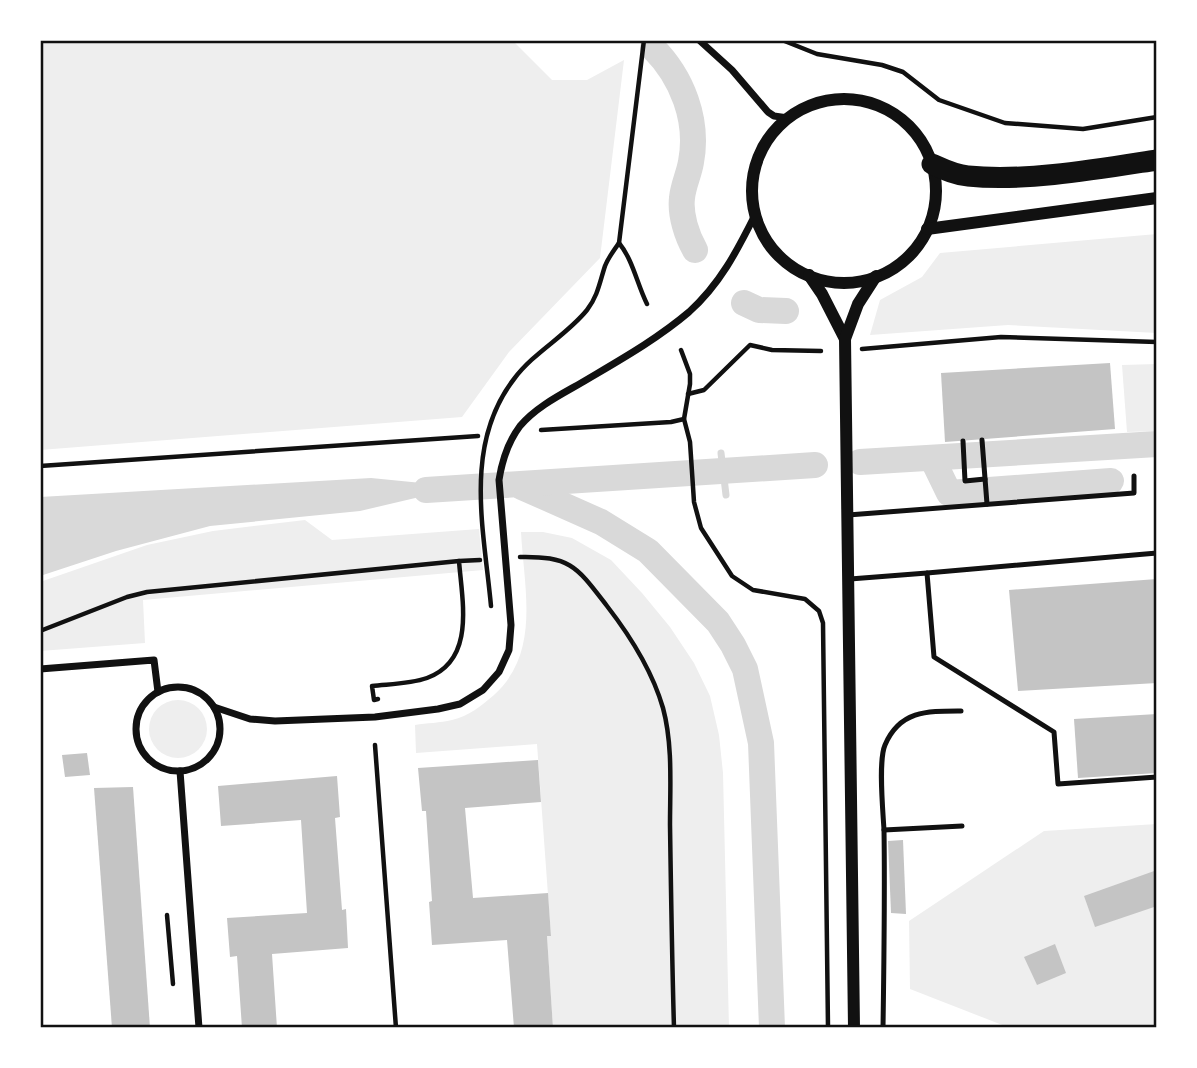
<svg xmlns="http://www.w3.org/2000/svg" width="1197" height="1068" font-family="'PT Serif',serif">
  <rect width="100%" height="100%" fill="#fff"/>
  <g fill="#eee">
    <polygon points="40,40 512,40 552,80 587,80 624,60 600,258 509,352 462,417 40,450"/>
    <polygon points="1157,234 1157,333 1008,325 870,335 880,300 922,277 940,253"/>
    <polygon points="1157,364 1157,431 1127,432 1122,365"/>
    <polygon points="305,520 332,540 479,529 483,570 143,600 145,643 40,651 40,582 147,545 213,531"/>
    <path d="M521,532H543L572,538L611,560L642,593L670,627L694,663L710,696L719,735L723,773L729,1028H553L547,936H551L537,744L416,753L415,725C427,723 440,723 452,720C469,716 481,706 494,695C541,652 524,589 521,532Z"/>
    <circle cx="178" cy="729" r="29"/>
    <polygon points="1157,824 1157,1024 1146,1028 1010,1028 910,989 909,921 1044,831"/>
  </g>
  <polygon fill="#d9d9d9" points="371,478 462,487 360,511 210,526 116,551 40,576 40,497"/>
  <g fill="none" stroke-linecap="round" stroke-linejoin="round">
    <polyline stroke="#d9d9d9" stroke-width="7" points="721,453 726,495"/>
    <g stroke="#d9d9d9" stroke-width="26">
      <path d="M653,48C682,77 699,120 691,162C689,174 683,186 682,198C680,215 687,236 695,250"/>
      <polyline points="744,303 759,310 786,311"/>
      <polyline points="932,458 949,493 1111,481"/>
      <polyline points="860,462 1157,444"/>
      <polyline points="522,487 601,522 648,551 718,622 733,645 745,669 761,743 772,1028"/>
      <polyline points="426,490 815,465"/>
    </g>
  </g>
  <g fill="#c4c4c4">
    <polygon points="1110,363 1115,429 945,442 941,373"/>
    <polygon points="1157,579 1157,683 1018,691 1009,590"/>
    <polygon points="1157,714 1157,773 1078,778 1074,719"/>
    <polygon points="87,753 90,775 65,777 62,755"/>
    <polygon points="538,760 541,802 465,808 473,898 548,893 551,936 547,936 553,1028 514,1028 507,940 432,945 429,902 432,901 426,811 422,811 418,768"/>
    <polygon points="337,776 340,817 335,818 342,910 346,909 348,948 272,954 277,1028 242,1028 237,956 230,957 227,918 307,913 301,820 221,826 218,786"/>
    <polygon points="133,787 150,1028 112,1028 94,788"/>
    <polygon points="903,840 906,914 891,913 888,841"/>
    <polygon points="1157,870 1157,906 1095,927 1084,896"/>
    <polygon points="1055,944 1066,973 1037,985 1024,957"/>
  </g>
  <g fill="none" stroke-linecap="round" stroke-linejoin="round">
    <g stroke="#111" stroke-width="4.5">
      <polyline points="782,40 817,54 882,65 903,72 939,100 1005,123 1083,129 1157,117"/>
      <path d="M619,243C633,260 637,284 647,304"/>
      <polyline points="862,349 1001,337 1157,342"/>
      <polyline points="681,350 690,374 690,384 684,419 690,442 694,502 701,528 732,576 753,590 805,599 819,611 823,623 828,1028"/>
      <polyline points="688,394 704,390 750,345 772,350 821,351"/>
      <polyline points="541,430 671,422 684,419"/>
      <polyline points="40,466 478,436"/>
      <path d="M520,557C571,556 577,567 607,606C631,637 652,670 663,708C673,745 670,787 670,825C671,893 672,960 674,1028"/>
      <path d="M491,606C484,530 463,445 514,379C534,352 566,336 587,310C598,296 600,281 605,266C608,258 614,250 619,243L644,40"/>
      <polyline points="40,631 127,597 147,592 459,561"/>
      <path d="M378,699L374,700L372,686C390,684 410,684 427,678C476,660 462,601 459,561L480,560"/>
      <polyline points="375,745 396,1028"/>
      <polyline points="167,915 173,984"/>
    </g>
    <g stroke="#111" stroke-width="5">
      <polyline points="982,440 987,504"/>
      <polyline points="963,441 965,481 985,479"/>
      <polyline points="848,515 1134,493 1134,476"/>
      <polyline points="927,573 1157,553"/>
      <polyline points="850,579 927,573 934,657 1054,732 1058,784 1157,777"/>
      <polyline points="884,830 962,826"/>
      <path d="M883,1028C884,962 885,896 884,830C883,811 878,761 885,745C900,710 928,711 961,711"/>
    </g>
    <g stroke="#111" stroke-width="7">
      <polyline points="699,40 732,70 768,112 774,116 788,118"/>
      <polyline points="40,669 154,660 158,692"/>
      <circle cx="178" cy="729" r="42"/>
      <path d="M214,707L250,719L275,721L375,717L438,709L460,704L483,690L499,672L509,650L511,625L499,480C502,461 508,442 520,426C536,407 560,395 581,383C618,361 656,340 689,312C720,284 737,251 755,215"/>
      <polyline points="180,771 199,1028"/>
    </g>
    <g stroke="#111" stroke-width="12">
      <circle cx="844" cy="191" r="92"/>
      <polyline points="927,229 1157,198"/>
      <polyline points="809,275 822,294 845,339"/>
      <polyline points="854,1028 845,339 858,304 876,276"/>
    </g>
    <path stroke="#111" stroke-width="21" d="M932,164C943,169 955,175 968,176C1026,182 1099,169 1157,160"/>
  </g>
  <rect width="1197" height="1068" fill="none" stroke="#ffffff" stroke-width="84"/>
  <rect x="42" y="42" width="1113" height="984" fill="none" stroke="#111" stroke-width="2.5"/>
</svg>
